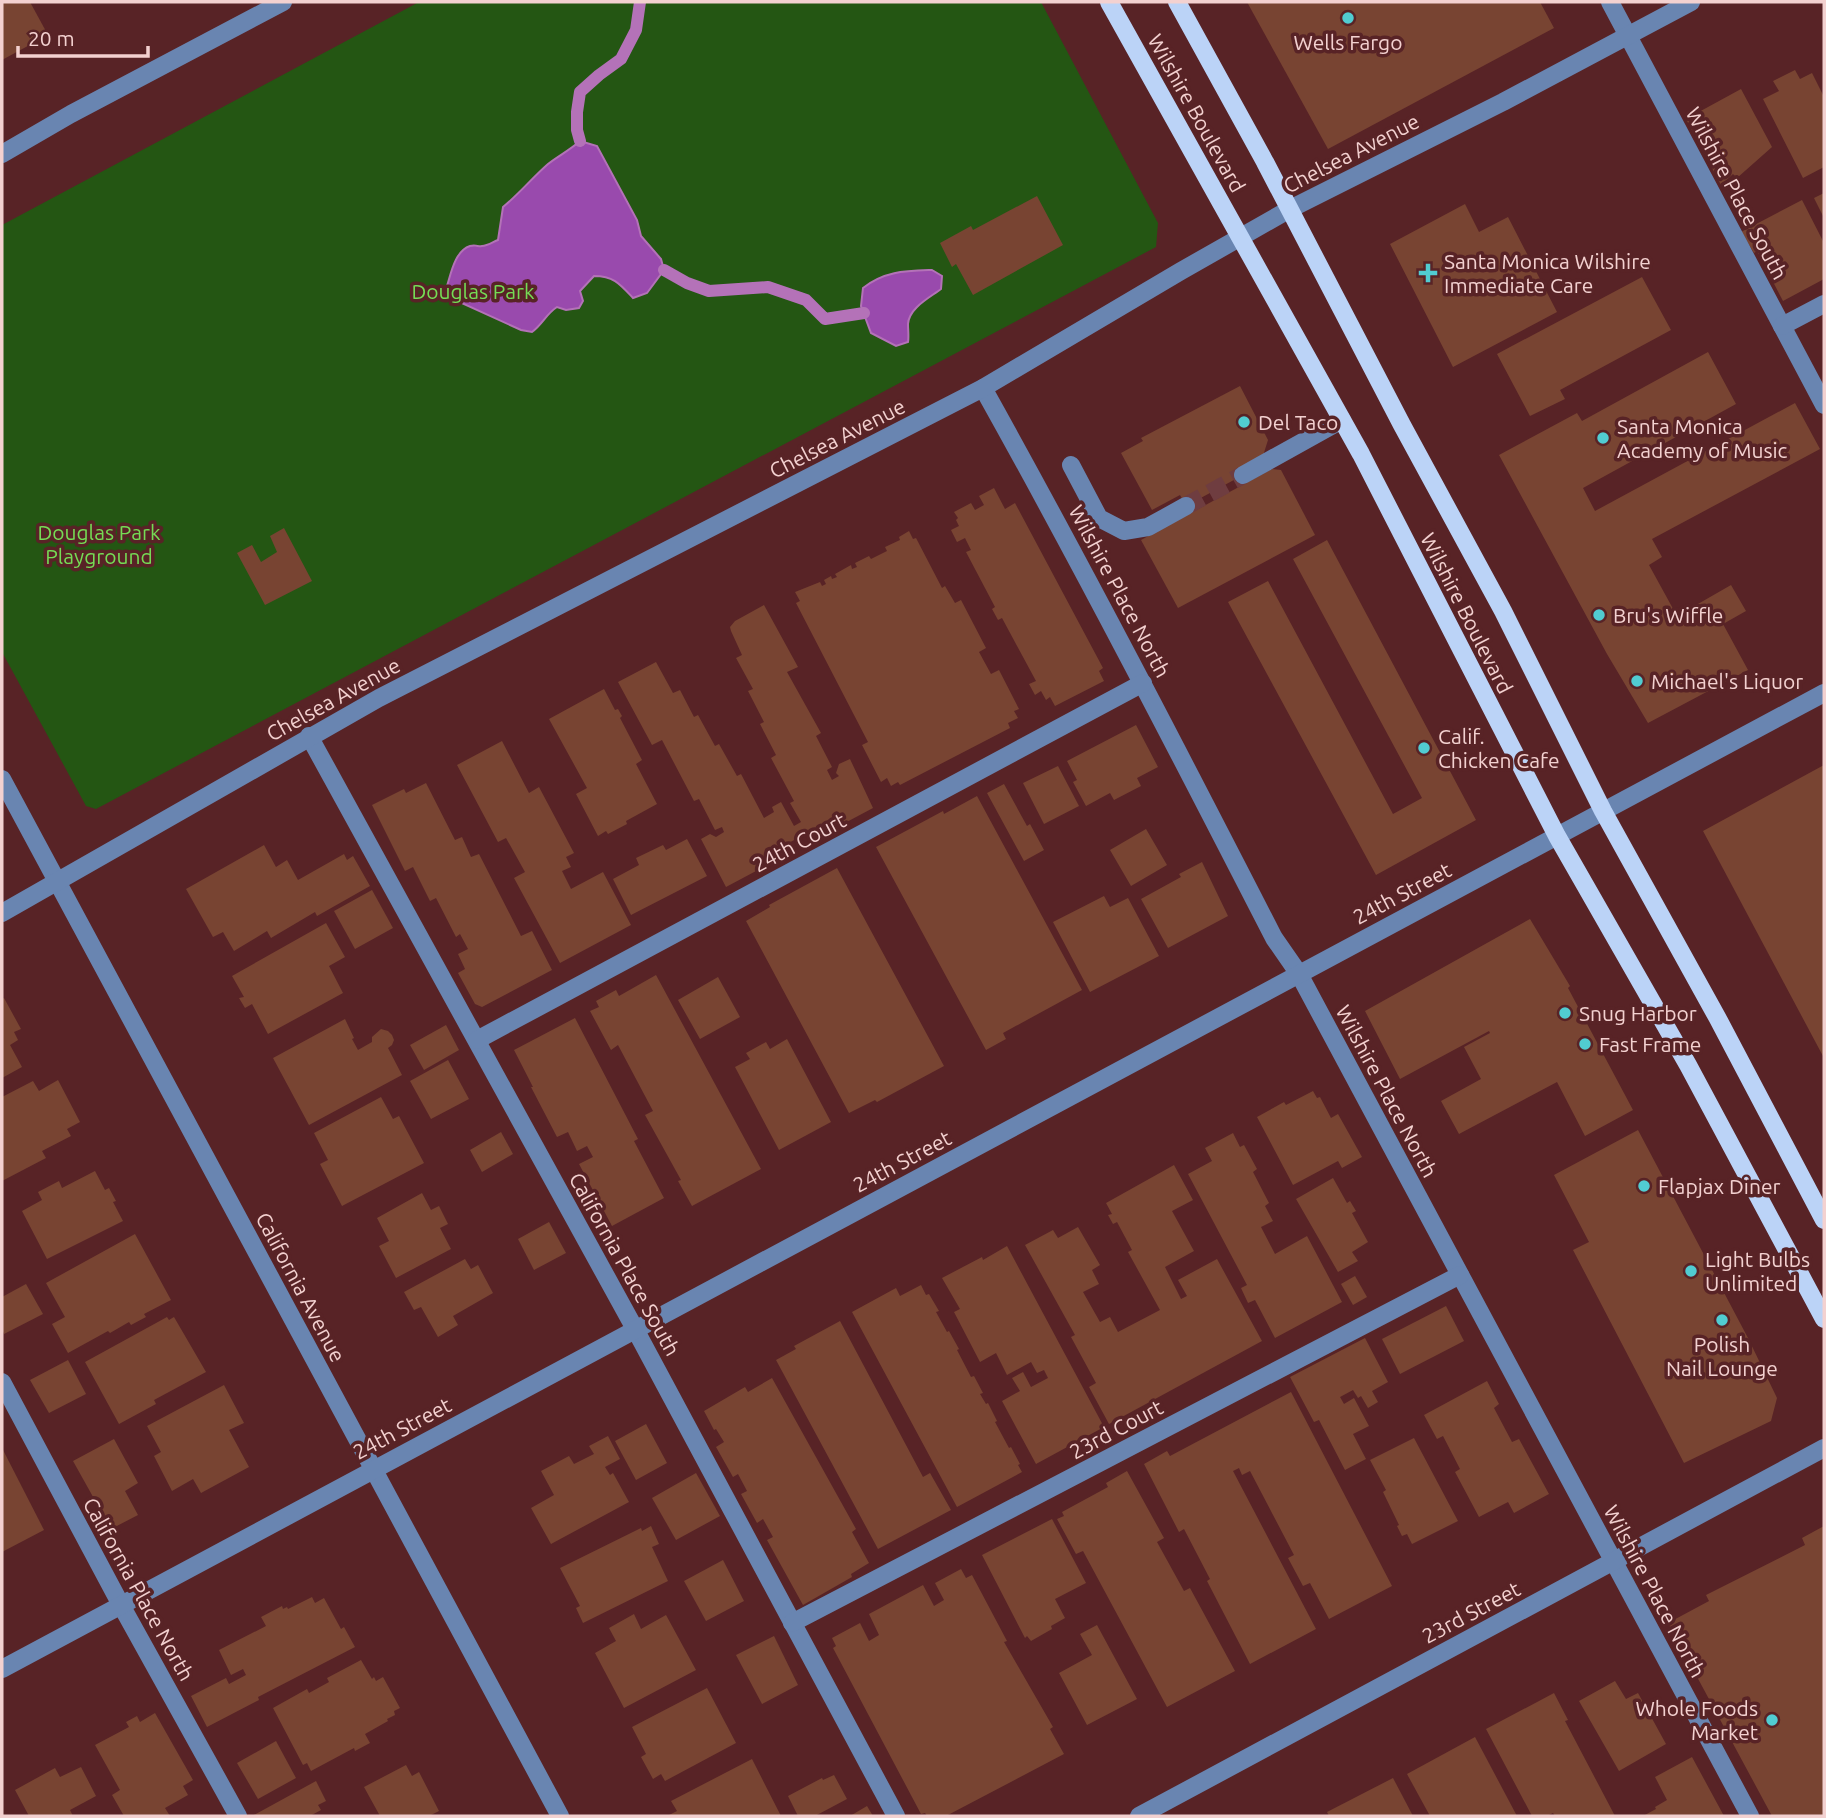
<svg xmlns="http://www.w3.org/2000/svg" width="1826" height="1818" font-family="Ubuntu,sans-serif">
  <rect width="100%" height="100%" fill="#582326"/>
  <polygon fill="#245613" points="419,2 1041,2 1158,223 1156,247 96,809 86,806 2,652 2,225"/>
  <g fill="#994aad" stroke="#b472b8" stroke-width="2">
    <path d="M580,141L597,146L637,220L641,236L661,259L664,270L647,293L633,298C620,284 614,276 594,276L580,291L583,301L579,308L566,310L557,307C546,314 543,324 532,332L521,330L455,300L447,286C451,273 455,251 470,246C477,244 474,247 482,246C487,246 493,242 498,240L503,207C519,194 532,178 548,164C558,156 570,150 580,141Z"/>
    <path d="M932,270L942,276L941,289C929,298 909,308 908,324C908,331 909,336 908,342L896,346L871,333L861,306L863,288C885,271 905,271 932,270Z"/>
  </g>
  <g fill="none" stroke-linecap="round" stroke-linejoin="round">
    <g stroke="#b472b8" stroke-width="12">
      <polyline points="580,141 577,130 577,112 580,92 599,75 621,59 636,30 640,2"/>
      <polyline points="664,270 687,283 709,291 768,287 806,300 825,319 864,313"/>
    </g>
  </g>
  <g fill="#784432">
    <polygon points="2,2 30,2 48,35 2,60"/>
    <polygon points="1247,2 1540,2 1554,28 1328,149"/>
    <polygon points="1795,70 1800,79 1812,73 1824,97 1824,167 1803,178 1763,99 1779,91 1773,81"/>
    <polygon points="1741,89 1772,147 1737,178 1733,174 1721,185 1686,119"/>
    <polygon points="1824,193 1824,218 1814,198"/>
    <polygon points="1037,196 1063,245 973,295 956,264 952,267 940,243 971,226 973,230"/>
    <polygon points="1802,200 1824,243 1824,279 1783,301 1757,251 1754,253 1741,232"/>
    <polygon points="1465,204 1479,232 1508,217 1557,312 1453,367 1390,244"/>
    <polygon points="1642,277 1671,330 1560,390 1565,399 1530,416 1497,354"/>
    <polygon points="1708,352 1736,404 1583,488 1595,511 1795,403 1820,449 1652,539 1662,557 1649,565 1677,616 1731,585 1746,611 1723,624 1748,670 1648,723 1607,654 1499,455 1577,413 1582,421"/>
    <polygon points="1240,386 1268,440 1262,459 1243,475 1186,506 1180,495 1152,510 1121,453 1143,441 1141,438"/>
    <polygon points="1272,469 1281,470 1315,535 1178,608 1141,540"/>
    <polygon points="994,488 1005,509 1015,503 1103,668 1099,671 1104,681 1055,706 1050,697 1046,700 1041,691 1035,695 1029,684 1036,681 1002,618 998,620 992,609 995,607 966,552 971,550 965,538 957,542 951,530 959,526 956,520 958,518 954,512 971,503 975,510 984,505 979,496"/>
    <polygon points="284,528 312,581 265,605 237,553 252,545 261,562 277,552 270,536"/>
    <polygon points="909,531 913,539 916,538 942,588 945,586 955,603 961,600 986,648 979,652 991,674 999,670 1019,709 1014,711 1018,718 1008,723 1010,728 900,785 898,782 891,786 887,778 881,782 862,745 868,742 796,603 800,601 795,592 820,582 822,586 826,584 824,580 831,576 832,579 837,577 835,574 851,565 852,569 857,567 855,563 869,556 871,559 887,551 885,547 900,540 899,537"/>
    <polygon points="1327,540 1476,820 1376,875 1228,602 1268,581 1393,814 1422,798 1293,559"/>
    <polygon points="764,605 798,667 787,672 821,733 816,736 832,767 827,770 832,780 839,776 836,773 839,764 850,759 873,808 811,841 807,833 785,845 790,853 726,887 701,839 710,834 716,837 724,832 722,827 715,830 699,799 694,801 662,740 652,745 618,682 656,662 673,693 680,690 694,717 698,715 715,746 719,744 737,776 741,774 764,818 774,812 772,807 781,802 794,826 801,822 790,803 794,801 771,758 776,755 760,724 764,722 748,691 753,689 736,658 742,655 731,631 730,627 735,621"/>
    <polygon points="604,689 615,710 618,709 622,716 620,718 642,760 636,764 657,804 626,821 627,824 608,834 606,831 598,836 576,794 587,788 549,719"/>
    <polygon points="1136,725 1158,767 1137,778 1141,786 1114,800 1110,793 1086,806 1073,782 1077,780 1067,761"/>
    <polygon points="502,741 529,793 539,787 574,853 566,857 571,867 562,871 571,889 603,872 631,925 560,963 514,878 525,872 506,838 498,842 457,765"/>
    <polygon points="1824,765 1824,1058 1703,831"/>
    <polygon points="1058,766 1079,806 1044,824 1023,783"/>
    <polygon points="426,783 455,840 462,837 471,857 479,854 521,936 532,931 552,970 482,1007 475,1004 458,973 465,969 458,954 468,949 460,934 456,937 436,898 430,901 413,867 405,871 372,805 404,789 406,793"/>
    <polygon points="1004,784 1027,826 1030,824 1044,850 1024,861 987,793"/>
    <polygon points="977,796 1082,990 1003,1033 1006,1039 986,1050 876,847 943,811 944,814"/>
    <polygon points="1146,829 1167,865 1131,886 1110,850"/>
    <polygon points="687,839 707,876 631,915 613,879 639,865 636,858 663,845 666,850"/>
    <polygon points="264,845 276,867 287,860 298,880 344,854 347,860 353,856 370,886 317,916 315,912 271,938 267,931 234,951 223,932 213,937 186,889"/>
    <polygon points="1202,862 1228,916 1168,948 1141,899 1181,877 1179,874"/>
    <polygon points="837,868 944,1066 877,1102 875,1100 849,1113 746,921 770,907 769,905"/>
    <polygon points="372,890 393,928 355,949 334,911"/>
    <polygon points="1104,896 1110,907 1128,898 1159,956 1090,992 1053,922"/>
    <polygon points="1530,919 1570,986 1568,988 1633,1110 1585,1136 1557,1082 1459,1134 1441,1101 1481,1079 1464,1047 1490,1033 1489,1031 1400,1079 1365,1011"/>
    <polygon points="326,923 345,957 329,966 343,993 268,1034 252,1004 245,1008 239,998 244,997 232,976"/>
    <polygon points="656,975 761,1169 692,1206 678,1181 681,1180 645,1115 653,1111 618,1045 611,1050 590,1011 599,1007 596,1001 616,990 619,996"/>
    <polygon points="718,977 740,1017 700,1039 678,1000"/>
    <polygon points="4,998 21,1029 14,1032 18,1040 10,1045 22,1067 2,1078 2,999"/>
    <polygon points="575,1018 638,1139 634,1141 664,1198 612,1226 579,1164 593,1157 587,1146 577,1151 568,1132 557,1137 531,1087 533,1087 514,1050"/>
    <polygon points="345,1019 354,1038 352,1039 358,1050 372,1042 372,1037 381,1029 388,1031 392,1035 394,1040 392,1045 388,1048 402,1075 309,1125 273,1058"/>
    <polygon points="446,1025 459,1050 424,1070 410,1045"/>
    <polygon points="787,1039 831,1122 779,1150 735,1067 750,1059 746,1053 766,1042 770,1049"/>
    <polygon points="448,1060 469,1099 431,1119 410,1081"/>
    <polygon points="58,1080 80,1122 67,1129 71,1136 42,1151 46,1158 2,1181 2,1097 33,1081 39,1091"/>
    <polygon points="1313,1091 1317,1098 1320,1097 1331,1118 1338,1114 1362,1157 1342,1168 1338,1161 1293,1185 1257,1117 1284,1102 1286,1105"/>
    <polygon points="381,1097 393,1119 399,1116 424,1163 342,1206 320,1164 328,1160 314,1133"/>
    <polygon points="1638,1130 1748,1338 1777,1398 1771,1421 1684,1463 1573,1250 1589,1242 1554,1175"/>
    <polygon points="501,1132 513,1154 482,1172 470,1150"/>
    <polygon points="1233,1133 1240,1147 1244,1145 1257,1169 1253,1172 1269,1203 1265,1206 1273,1221 1261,1227 1275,1254 1307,1236 1342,1302 1275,1338 1255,1300 1248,1303 1241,1288 1247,1285 1188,1174 1212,1161 1205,1148"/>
    <polygon points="1174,1165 1193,1200 1172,1211 1194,1251 1165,1267 1181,1299 1187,1296 1178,1280 1217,1259 1262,1341 1109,1424 1089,1387 1096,1383 1071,1337 1075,1335 1025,1245 1053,1230 1058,1238 1078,1227 1100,1265 1092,1270 1099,1284 1083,1292 1100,1322 1110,1317 1118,1332 1160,1310 1128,1252 1132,1250 1117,1222 1113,1224 1108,1215 1112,1214 1106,1203"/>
    <polygon points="95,1171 105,1190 109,1188 116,1201 113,1202 123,1221 47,1259 22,1211 42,1200 38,1192 59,1181 62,1188"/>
    <polygon points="1333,1178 1347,1203 1350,1201 1356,1211 1352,1213 1368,1242 1352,1252 1358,1261 1338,1272 1296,1199"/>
    <polygon points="422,1193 431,1210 439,1206 448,1224 440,1228 451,1249 396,1278 379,1246 389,1241 377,1218"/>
    <polygon points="549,1222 566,1253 534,1270 518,1239"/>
    <polygon points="135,1234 171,1300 144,1314 146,1317 131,1325 129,1322 110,1333 108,1331 68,1353 52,1324 65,1317 46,1283"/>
    <polygon points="1007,1246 1104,1427 1036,1464 1002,1401 1020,1391 1012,1378 1023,1372 1031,1387 1048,1378 1044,1370 1037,1373 1031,1362 1007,1375 996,1353 980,1362 954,1312 960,1309 942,1278 982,1257 983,1260"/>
    <polygon points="465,1259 471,1269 478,1265 493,1293 453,1316 458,1325 438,1337 421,1307 414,1310 404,1292"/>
    <polygon points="1355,1276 1367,1297 1353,1305 1341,1284"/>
    <polygon points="26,1284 43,1314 4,1334 2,1329 2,1297"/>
    <polygon points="921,1285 926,1295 929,1294 939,1311 936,1312 947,1332 949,1331 959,1349 957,1350 971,1377 974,1376 983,1393 980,1394 986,1404 988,1403 997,1421 995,1422 1009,1448 1011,1447 1020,1464 1018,1465 1022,1472 957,1507 852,1312 896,1288 900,1296"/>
    <polygon points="1446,1306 1464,1341 1400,1374 1382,1339"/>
    <polygon points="167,1317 169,1320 174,1317 206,1372 154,1400 156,1404 119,1424 85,1362"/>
    <polygon points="840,1321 923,1477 930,1473 951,1510 878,1549 776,1360 796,1349 794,1346"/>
    <polygon points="1365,1338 1388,1382 1372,1391 1378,1402 1368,1408 1361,1396 1358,1398 1353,1390 1340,1397 1344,1404 1354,1398 1369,1426 1353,1434 1366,1459 1345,1470 1319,1420 1314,1422 1290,1377"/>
    <polygon points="68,1360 86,1394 49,1413 30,1380"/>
    <polygon points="772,1378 856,1529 852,1532 869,1563 851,1574 852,1577 803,1605 767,1540 773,1537 763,1519 757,1523 741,1494 747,1491 738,1474 733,1477 716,1447 724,1442 716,1429 714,1430 704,1411 745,1387 748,1392"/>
    <polygon points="1487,1381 1499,1404 1494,1408 1512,1442 1519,1439 1549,1494 1514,1513 1508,1502 1479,1517 1455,1472 1460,1469 1443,1436 1437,1439 1424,1415"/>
    <polygon points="224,1385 244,1423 229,1430 249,1467 201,1493 193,1479 172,1491 154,1456 161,1452 147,1426"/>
    <polygon points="1291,1392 1392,1586 1329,1619 1310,1583 1303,1586 1288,1558 1294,1555 1250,1471 1242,1475 1239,1468 1233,1471 1316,1629 1250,1664 1207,1581 1210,1579 1184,1529 1179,1532 1144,1464 1167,1451 1170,1456"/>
    <polygon points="646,1424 667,1463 636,1480 615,1441"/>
    <polygon points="608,1436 620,1459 605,1467 610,1475 613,1473 629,1502 551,1544 531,1508 554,1495 541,1471 569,1456 574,1464 594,1454 589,1446"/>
    <polygon points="1414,1438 1458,1521 1412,1544 1407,1534 1402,1536 1397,1526 1399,1525 1383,1492 1386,1490 1370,1460"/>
    <polygon points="114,1439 138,1483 125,1491 138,1515 111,1529 73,1461"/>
    <polygon points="2,1448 44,1530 2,1552"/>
    <polygon points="1127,1471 1164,1538 1157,1542 1184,1591 1190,1588 1235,1671 1167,1707 1083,1551 1076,1554 1057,1519 1064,1516 1062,1512 1108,1487 1106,1483"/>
    <polygon points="696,1473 720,1516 676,1540 652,1498"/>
    <polygon points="1052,1519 1086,1583 1055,1599 1065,1618 1051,1626 1052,1629 1031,1641 1027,1636 1025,1638 982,1555"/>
    <polygon points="651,1526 659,1544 652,1547 668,1581 583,1623 576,1608 580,1606 560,1568 641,1528 642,1531"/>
    <polygon points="1824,1526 1824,1816 1772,1816 1668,1623 1709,1601 1706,1595 1805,1545 1802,1538"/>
    <polygon points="723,1560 744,1601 706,1621 684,1581"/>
    <polygon points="961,1569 966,1578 972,1575 1007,1641 1004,1642 1053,1727 1050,1729 1064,1754 946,1816 927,1816 925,1813 921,1814 833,1648 836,1646 832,1638 860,1623 869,1641 879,1635 869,1614 923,1585 934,1606 944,1600 935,1583"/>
    <polygon points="312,1597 315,1603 324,1598 341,1629 344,1627 355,1647 258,1697 259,1700 207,1727 191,1696 226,1678 229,1684 246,1675 243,1669 231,1675 219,1650 266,1626 261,1617 282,1606 283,1609 287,1607 288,1609"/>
    <polygon points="634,1614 641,1629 666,1615 696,1670 624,1708 595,1653 616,1641 609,1628"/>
    <polygon points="1097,1625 1137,1699 1087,1725 1059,1673 1092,1655 1080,1634"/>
    <polygon points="774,1636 798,1685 762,1704 736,1655"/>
    <polygon points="361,1660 372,1679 374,1677 376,1681 383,1677 400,1708 394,1711 395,1715 387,1719 388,1721 365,1734 370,1743 355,1751 354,1748 311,1771 307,1763 303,1765 273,1708 307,1689 309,1693 329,1682 327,1678"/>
    <polygon points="1615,1681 1626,1699 1638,1693 1666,1744 1619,1771 1579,1701"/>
    <polygon points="707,1688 736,1743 665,1781 661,1774 653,1779 641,1757 646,1754 632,1727"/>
    <polygon points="1554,1693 1568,1720 1565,1721 1615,1816 1555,1816 1553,1813 1547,1816 1532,1816 1486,1729"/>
    <polygon points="155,1713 193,1780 183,1786 188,1795 165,1808 170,1816 124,1816 112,1795 120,1790 95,1745 129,1727 126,1722 137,1716 140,1722"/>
    <polygon points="1475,1737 1517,1816 1430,1816 1407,1774"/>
    <polygon points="276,1741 296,1778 258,1799 237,1763"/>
    <polygon points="1692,1757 1724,1816 1643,1816 1656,1809 1655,1807 1667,1800 1655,1777"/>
    <polygon points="752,1759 781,1816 667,1816 677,1811 671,1801"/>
    <polygon points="406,1765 412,1776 419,1772 439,1811 429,1816 380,1816 364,1787"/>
    <polygon points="81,1767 96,1796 70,1810 73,1816 29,1816 15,1790 55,1768 60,1777"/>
    <polygon points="834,1775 847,1799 815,1816 798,1816 788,1796 822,1778 823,1780"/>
    <polygon points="1393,1778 1413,1816 1329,1816 1327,1812"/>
    <polygon points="316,1781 326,1801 318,1805 321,1810 310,1816 252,1816"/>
    <polygon points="867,1806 873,1816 850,1816"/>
  </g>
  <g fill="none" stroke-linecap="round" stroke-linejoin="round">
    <polyline stroke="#6f3d40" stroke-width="18" stroke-dasharray="18 9" stroke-linecap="butt" points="1186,506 1243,475"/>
    <g stroke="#6985b1" stroke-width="18">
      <polyline points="1610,2 1824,405"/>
      <polyline points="2,154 71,114 283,2"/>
      <polyline points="1782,326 1824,304"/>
      <path d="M983,388C1084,569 1179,753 1274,938L1299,974L1750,1816"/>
      <polyline points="1071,465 1099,518 1124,531 1148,527 1186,506"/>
      <polyline points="1243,475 1342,420"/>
      <polyline points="309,736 635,1329 896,1816"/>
      <polyline points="2,779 560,1816"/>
      <polyline points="2,913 379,698 983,388 1181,271 1290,209 1503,102 1691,2"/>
      <polyline points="477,1040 1143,683"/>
      <polyline points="2,1382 121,1605 238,1816"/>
      <polyline points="792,1623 1460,1275"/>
      <polyline points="2,1669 1824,693"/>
      <polyline points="1139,1816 1824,1448"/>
    </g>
    <g stroke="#bbd3f7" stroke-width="18">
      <polyline points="1109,2 1361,454 1557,836 1688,1065 1824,1319"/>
      <polyline points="1177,2 1265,162 1402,425 1503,611 1603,811 1717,1017 1824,1220"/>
    </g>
  </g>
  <g fill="#51ccd1" stroke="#582326" stroke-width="2.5">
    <circle cx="1348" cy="18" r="7"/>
    <path d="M1424.5 262.5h7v7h7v7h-7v7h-7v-7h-7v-7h7z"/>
    <circle cx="1244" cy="422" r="7"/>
    <circle cx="1603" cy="438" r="7"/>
    <circle cx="1599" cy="615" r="7"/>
    <circle cx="1637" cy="681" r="7"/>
    <circle cx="1424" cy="748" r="7"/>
    <circle cx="1565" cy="1013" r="7"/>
    <circle cx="1585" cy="1044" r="7"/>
    <circle cx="1644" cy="1186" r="7"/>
    <circle cx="1691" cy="1271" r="7"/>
    <circle cx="1722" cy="1320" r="7"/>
    <circle cx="1772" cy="1720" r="7"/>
  </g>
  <g text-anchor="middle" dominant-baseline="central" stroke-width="7" stroke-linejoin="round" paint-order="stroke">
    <g font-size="21" fill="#f3d1d0" stroke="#582326" text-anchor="start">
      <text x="1348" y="42" text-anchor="middle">Wells Fargo</text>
      <text x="1444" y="261">Santa Monica Wilshire<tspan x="1444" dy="24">Immediate Care</tspan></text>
      <text x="1258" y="422">Del Taco</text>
      <text x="1617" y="426">Santa Monica<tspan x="1617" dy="24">Academy of Music</tspan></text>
      <text x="1613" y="615">Bru's Wiffle</text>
      <text x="1651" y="681">Michael's Liquor</text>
      <text x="1438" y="736">Calif.<tspan x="1438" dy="24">Chicken Cafe</tspan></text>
      <text x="1579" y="1013">Snug Harbor</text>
      <text x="1599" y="1044">Fast Frame</text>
      <text x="1658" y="1186">Flapjax Diner</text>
      <text x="1705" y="1259">Light Bulbs<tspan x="1705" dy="24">Unlimited</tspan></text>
      <text x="1722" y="1344" text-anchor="middle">Polish<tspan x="1722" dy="24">Nail Lounge</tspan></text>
      <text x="1758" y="1708" text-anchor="end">Whole Foods<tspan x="1758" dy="24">Market</tspan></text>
    </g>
    <g font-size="21" fill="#f3d1d0" stroke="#582326">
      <text transform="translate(1197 113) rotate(61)">Wilshire Boulevard</text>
      <text transform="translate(1351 153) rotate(-27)">Chelsea Avenue</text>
      <text transform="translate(1737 193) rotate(62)">Wilshire Place South</text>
      <text transform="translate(837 438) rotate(-27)">Chelsea Avenue</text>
      <text transform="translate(1120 591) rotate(62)">Wilshire Place North</text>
      <text transform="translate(1467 613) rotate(63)">Wilshire Boulevard</text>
      <text transform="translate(333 699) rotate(-29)">Chelsea Avenue</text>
      <text transform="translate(799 842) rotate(-28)">24th Court</text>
      <text transform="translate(1402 893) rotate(-28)">24th Street</text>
      <text transform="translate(1387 1091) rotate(62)">Wilshire Place North</text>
      <text transform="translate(902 1161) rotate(-28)">24th Street</text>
      <text transform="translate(625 1264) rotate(61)">California Place South</text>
      <text transform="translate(301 1287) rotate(62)">California Avenue</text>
      <text transform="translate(402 1428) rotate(-28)">24th Street</text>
      <text transform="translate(1116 1429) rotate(-28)">23rd Court</text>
      <text transform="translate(139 1589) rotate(61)">California Place North</text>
      <text transform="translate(1655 1591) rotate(62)">Wilshire Place North</text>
      <text transform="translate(1471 1612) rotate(-28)">23rd Street</text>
    </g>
    <g font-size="21" fill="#75dc55" stroke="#582326">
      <text x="473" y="291">Douglas Park</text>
      <text x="99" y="532">Douglas Park<tspan x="99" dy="24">Playground</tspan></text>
    </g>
  </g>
  <rect width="1826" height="1818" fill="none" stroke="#f3d1d0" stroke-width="7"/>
  <path d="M18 46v10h130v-10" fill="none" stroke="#f3d1d0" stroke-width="3.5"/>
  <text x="28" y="46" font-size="21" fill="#f3d1d0" stroke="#582326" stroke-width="5" paint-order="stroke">20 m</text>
</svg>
